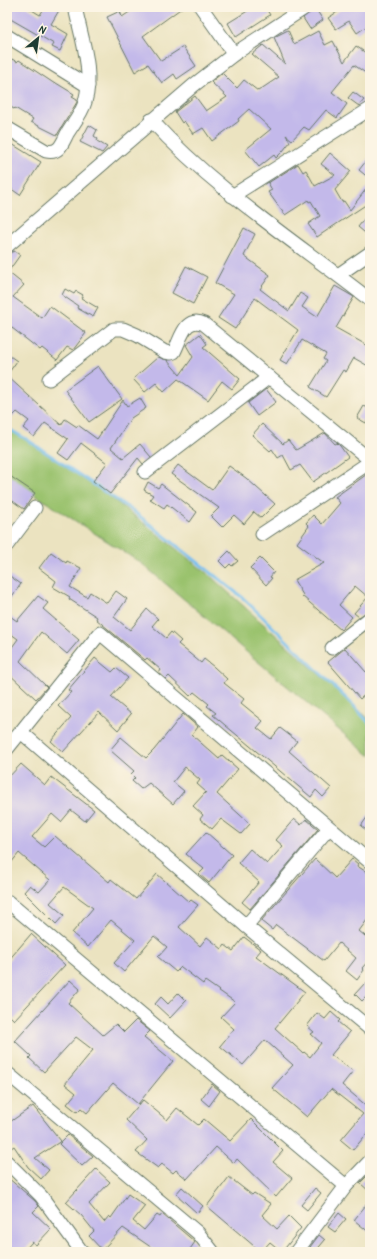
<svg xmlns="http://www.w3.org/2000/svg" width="377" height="1259" font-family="'Patrick Hand',sans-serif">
  <rect width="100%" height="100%" fill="#fcf5e5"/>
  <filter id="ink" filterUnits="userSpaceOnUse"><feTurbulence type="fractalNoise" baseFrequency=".025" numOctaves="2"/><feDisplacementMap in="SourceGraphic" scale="8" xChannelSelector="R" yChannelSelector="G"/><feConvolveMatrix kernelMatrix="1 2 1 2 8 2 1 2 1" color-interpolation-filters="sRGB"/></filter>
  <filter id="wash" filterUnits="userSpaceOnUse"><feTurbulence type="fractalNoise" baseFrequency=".012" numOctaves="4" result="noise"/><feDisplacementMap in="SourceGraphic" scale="16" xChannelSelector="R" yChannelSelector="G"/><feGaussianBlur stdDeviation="0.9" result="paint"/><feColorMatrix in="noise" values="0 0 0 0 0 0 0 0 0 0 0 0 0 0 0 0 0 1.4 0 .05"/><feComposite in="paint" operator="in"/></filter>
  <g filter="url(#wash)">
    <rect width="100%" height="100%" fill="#ebe3c0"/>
    <polygon fill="#9ac26d" stroke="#5c8050" points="7,427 113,499 208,574 370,720 370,756 141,563 7,477"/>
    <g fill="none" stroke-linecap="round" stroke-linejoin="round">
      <polyline stroke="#77bfef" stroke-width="3" points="7,428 26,439 133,511 243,598 354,706 370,724"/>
    </g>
    <g id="blocks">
      <g fill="#c3b9ea">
        <polygon points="7,7 27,7 40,15 45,7 61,7 51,24 68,34 60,51 52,47 54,44 7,17"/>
        <polygon points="137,7 183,7 143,36 161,61 183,47 196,66 177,79 174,74 162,83 148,64 135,72 107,17 120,11 122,17"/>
        <polygon points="254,7 265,7 270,15 236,37 228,23"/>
        <polygon points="345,7 370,7 370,24 357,33 349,21 336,29 328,18"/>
        <polygon points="315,8 323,20 310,29 303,18"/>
        <polygon points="288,30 294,44 318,31 325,45 333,41 344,62 356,46 370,56 370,76 354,65 332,92 347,104 337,118 326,110 309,130 304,127 292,140 286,135 290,142 283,151 276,158 274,155 259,167 245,150 271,129 249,109 238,119 239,121 212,141 203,128 193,134 184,121 182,123 175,112 195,96 206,111 227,97 211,82 222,73 237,88 244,80 258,91 279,77 252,54 263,45 285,64 274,37"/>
        <polygon points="12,59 17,62 19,60 55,84 56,83 74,94 72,97 77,100 77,102 57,135 31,122 33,119 15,108 14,109 7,105 7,66"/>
        <polygon points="353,92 364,100 359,106 348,98"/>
        <polygon points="89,125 97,130 94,136 98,139 97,141 107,147 102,153 80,142"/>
        <polygon points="7,141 41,162 20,195 7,186"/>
        <polygon points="330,153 351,171 335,190 342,202 344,201 350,210 370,184 370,202 317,237 308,224 320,216 311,201 309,202 308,200 285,215 268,192 272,190 268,183 298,164 303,172 306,170 315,186 335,175 321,164"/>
        <polygon points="370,156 370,179 359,170"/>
        <polygon points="370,212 370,237 358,227"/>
        <polygon points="244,228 255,234 244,256 270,275 260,289 289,311 300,293 308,298 302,307 317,317 335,286 354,297 336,328 370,347 370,367 354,358 346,372 343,370 326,397 310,387 326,361 323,359 326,354 302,340 287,364 280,360 298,330 255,298 235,329 218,318 234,294 215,283"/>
        <polygon points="14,251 20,255 8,272 24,285 13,297 42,318 50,306 86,333 73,350 67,347 57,360 42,348 40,350 7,324 7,255"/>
        <polygon points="186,266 207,277 193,304 172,293"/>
        <polygon points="65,289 74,294 76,291 83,295 81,298 98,308 93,317 77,308 78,306 62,295"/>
        <polygon points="200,334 207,344 203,347 240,379 232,389 222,381 208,400 178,379 164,392 156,383 145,392 133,379 158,357 167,360 180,375 193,357 186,345"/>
        <polygon points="7,354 17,361 7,375"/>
        <polygon points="98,366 122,399 89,422 65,390"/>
        <polygon points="7,376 61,425 65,419 77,427 78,425 97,439 123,400 127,406 140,398 146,408 131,418 111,448 123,458 140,444 151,457 143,464 138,458 110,494 93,481 107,463 81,443 68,460 58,453 68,439 45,423 34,437 23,428 29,421 17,412 12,417 7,412"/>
        <polygon points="266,389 276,402 257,416 248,403"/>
        <polygon points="364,406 370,409 370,417 366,423 357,418"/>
        <polygon points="262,424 283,444 288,440 296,450 325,433 335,444 337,443 340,446 348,457 313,482 300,465 291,470 283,455 278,458 272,449 270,451 252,435"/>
        <polygon points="178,465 212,490 229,466 246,478 275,504 261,518 254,512 244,524 234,515 222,527 211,516 219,508 171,474"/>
        <polygon points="370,472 370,610 359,617 354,613 368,597 355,586 339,605 352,617 341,630 302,596 303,595 294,580 324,563 297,543 309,526 306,523 313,515 322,524 340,503 335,497"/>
        <polygon points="7,474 35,493 24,509 7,497"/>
        <polygon points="148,482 158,488 161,484 197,512 190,522 167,504 164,508 150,499 153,495 144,490"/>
        <polygon points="229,551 238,561 232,566 230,564 226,568 219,561"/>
        <polygon points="51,552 66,563 67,561 81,568 70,587 87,597 90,592 107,603 116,591 127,599 114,617 130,630 147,609 158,619 152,626 166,638 171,632 181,641 178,644 201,663 204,659 214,667 227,679 224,683 244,699 241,703 263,721 257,728 271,739 280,728 297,741 289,751 331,788 323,797 316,790 311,797 213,715 216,713 207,706 209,704 194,692 190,696 169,676 166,679 159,673 161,670 147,658 145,660 96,619 97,617 69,599 70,597 53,587 56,581 39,568"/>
        <polygon points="260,558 274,572 270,577 272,578 266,585 250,568"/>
        <polygon points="7,574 21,584 7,603"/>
        <polygon points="38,596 48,603 43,609 79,640 67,654 41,632 20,661 47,687 36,699 7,672 7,654 18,639 7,631 7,614 17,621"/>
        <polygon points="345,648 366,672 370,669 370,690 360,699 328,662"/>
        <polygon points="95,658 112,672 116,668 128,678 111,697 131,714 118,730 99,712 63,752 51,741 71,718 58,706 71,692 68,690"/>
        <polygon points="183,714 198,727 192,735 219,759 222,755 238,769 217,794 250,824 241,834 221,819 212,829 200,819 203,815 193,806 206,792 197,784 200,780 185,767 173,782 184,791 173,804 149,783 141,789 132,781 135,778 131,774 134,771 110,750 121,737 146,758 154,750"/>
        <polygon points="21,764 45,785 51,777 94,810 85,821 71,810 61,822 52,814 32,837 44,847 55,836 109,882 111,879 136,899 157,874 189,902 191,900 198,905 179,927 200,946 207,937 222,949 225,945 233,951 244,937 261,950 256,956 305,992 275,1028 303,1053 304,1052 310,1057 321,1043 311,1034 314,1032 307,1026 317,1013 325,1019 331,1012 340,1020 338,1022 350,1032 331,1055 353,1071 342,1085 369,1108 370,1107 370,1130 353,1150 341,1140 363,1114 331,1089 307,1117 272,1088 293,1065 265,1040 243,1065 220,1046 234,1029 221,1017 235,1002 205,981 203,984 181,967 176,972 158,957 167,947 154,936 124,972 114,963 135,940 111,920 88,947 72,933 93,908 64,887 50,903 64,915 56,924 24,892 30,885 39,892 50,880 19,853 7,868 7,779"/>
        <polygon points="370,813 370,833 361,826"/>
        <polygon points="294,819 301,825 306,819 318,829 250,909 242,902 259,882 238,863 250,849 267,864 283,846 276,840"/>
        <polygon points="206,832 232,855 209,883 199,874 204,869 186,854"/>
        <polygon points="315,859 335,878 352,859 358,864 357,866 370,874 370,916 359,931 370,940 370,959 362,968 364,970 357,980 346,971 356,958 339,943 324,961 276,925 272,930 261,921"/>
        <polygon points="31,934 65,965 14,1020 7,1013 7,962"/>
        <polygon points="70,980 80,989 68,1003 103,1035 116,1024 124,1032 136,1020 150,1031 144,1037 173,1061 138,1104 113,1083 87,1113 81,1108 77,1112 67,1104 76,1093 65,1084 93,1050 76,1037 44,1072 29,1058 31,1056 15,1041"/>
        <polygon points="365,983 370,987 370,993 362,1001 355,994"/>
        <polygon points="178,993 186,1001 170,1018 155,1004 161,997 168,1004"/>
        <polygon points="212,1084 220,1091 209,1106 201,1099"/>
        <polygon points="143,1100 167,1120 177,1108 198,1125 204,1119 230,1141 251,1119 283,1151 273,1162 292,1178 276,1197 237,1159 234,1163 216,1147 187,1179 176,1170 173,1173 162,1164 158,1168 136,1152 147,1140 126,1120"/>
        <polygon points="33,1106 61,1141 35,1158 49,1170 41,1179 28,1167 14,1146 7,1151 7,1124"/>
        <polygon points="68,1135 93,1156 82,1166 59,1144"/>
        <polygon points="96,1169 110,1182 89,1204 104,1222 109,1216 111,1218 128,1194 145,1206 133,1221 144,1230 157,1215 160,1217 162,1214 195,1242 188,1252 158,1252 123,1228 102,1250 89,1236 94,1231 81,1215 66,1202"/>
        <polygon points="370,1173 370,1192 360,1183"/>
        <polygon points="7,1177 35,1201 39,1206 33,1212 51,1229 36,1245 32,1242 23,1252 7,1252"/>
        <polygon points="229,1177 252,1195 254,1193 271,1204 262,1215 277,1229 289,1216 301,1228 282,1252 270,1242 261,1252 207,1206"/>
        <polygon points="182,1187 203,1206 197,1213 176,1194"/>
        <polygon points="315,1188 321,1193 307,1210 301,1205"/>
        <polygon points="370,1200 370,1233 354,1220"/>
        <polygon points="339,1213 346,1219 335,1232 328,1227"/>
        <polygon points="319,1235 325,1240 315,1252 310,1247"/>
      </g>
    </g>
  </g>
  <g filter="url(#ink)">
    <use href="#blocks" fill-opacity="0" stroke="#667765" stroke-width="1"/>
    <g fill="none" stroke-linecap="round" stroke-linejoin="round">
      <defs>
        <g id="minor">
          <polyline points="201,7 234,54"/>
          <polyline points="7,36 88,86"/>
          <path d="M151,120C215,190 296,242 370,300"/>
          <path d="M7,128L46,151C59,154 62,144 67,134C73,124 82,113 85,102C94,71 81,37 75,7"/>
          <polyline points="232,196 370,109"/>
          <polyline points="7,246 194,85 234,54 306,7"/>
          <polyline points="338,275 370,253"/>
          <path d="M49,379L114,329H123L137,335L165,352L171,353L174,352C181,339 185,315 204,324L370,460"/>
          <polyline points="145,472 269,377"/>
          <polyline points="262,534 370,462"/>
          <polyline points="7,545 35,508"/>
          <polyline points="332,648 370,618"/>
          <polyline points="21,732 246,926 370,1029"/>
          <polyline points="7,749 100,633 370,862"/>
          <polyline points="7,901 346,1186"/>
          <polyline points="246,926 329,828"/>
          <polyline points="7,1073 198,1233 213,1252"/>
          <polyline points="7,1162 41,1196 82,1252"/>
          <polyline points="296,1252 346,1186 370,1161"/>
        </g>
      </defs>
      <use href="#minor" stroke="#667765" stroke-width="15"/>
      <use href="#minor" stroke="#fff" stroke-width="13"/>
    </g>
  </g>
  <rect width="377" height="1259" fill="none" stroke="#fcf5e5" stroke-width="24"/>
  <g transform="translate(38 38) rotate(29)" stroke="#fcf5e5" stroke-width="3" paint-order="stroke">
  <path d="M0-3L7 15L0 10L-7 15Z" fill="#1f3d34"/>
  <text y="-6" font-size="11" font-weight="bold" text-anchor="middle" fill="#1f3d34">N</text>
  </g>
</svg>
